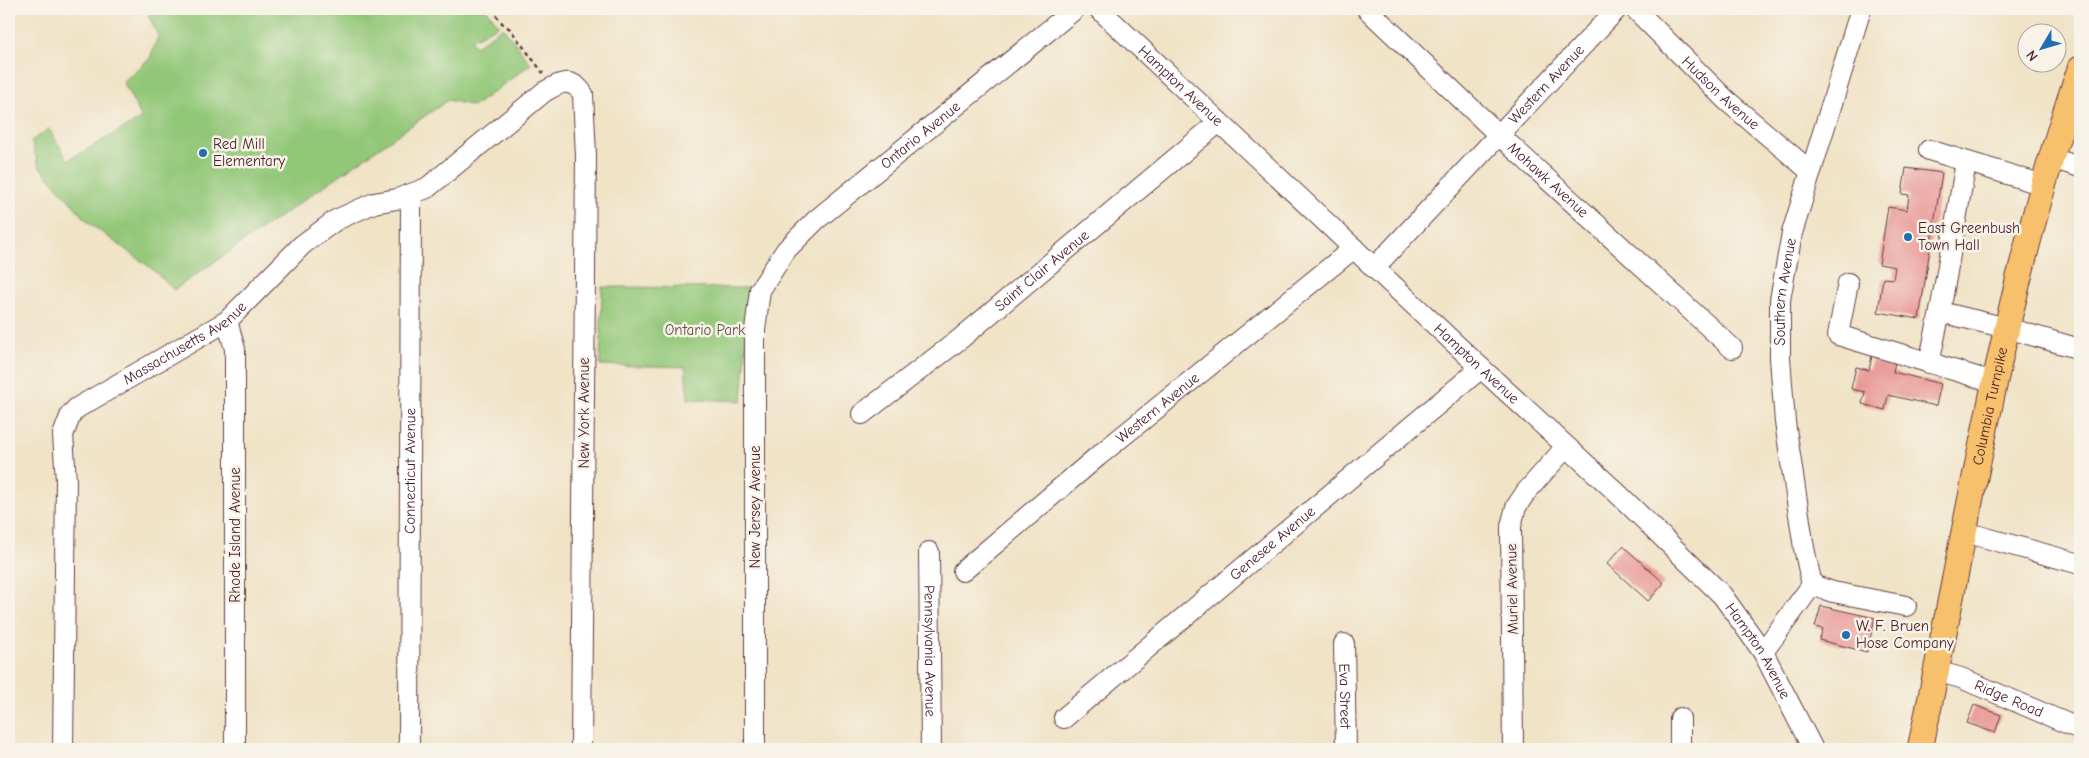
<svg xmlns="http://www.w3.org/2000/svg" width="2089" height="758" font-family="'Comic Neue',sans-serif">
  <rect width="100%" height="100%" fill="#f7f3e8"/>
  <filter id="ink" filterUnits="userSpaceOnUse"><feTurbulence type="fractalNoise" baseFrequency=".02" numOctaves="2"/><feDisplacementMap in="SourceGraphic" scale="10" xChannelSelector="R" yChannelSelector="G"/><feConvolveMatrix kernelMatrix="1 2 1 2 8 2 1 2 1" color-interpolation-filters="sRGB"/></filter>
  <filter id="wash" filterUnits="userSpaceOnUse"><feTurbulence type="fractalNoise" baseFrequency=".0096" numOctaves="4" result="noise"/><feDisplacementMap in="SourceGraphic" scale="20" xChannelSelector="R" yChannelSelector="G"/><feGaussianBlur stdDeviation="1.12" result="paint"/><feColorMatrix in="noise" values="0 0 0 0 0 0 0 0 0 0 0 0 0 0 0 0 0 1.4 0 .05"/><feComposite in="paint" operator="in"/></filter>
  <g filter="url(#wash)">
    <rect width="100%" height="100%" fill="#f0e3c6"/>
    <g fill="#93c778" stroke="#6e7352">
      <polygon points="155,9 486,9 499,25 471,40 476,46 503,27 531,64 474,106 448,100 174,290 151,268 89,223 39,166 31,141 49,129 68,160 142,118 123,82 150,58 158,36 148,15"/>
      <polygon points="602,287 751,288 742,401 688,399 685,367 600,365"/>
    </g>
    <g id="blocks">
      <g fill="#e78f8d">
        <polygon points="1906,168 1942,173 1919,319 1878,312 1883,278 1893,279 1895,267 1879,264 1888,207 1907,210 1909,195 1902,194"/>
        <polygon points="1872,356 1895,362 1893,372 1941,384 1936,406 1888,395 1885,410 1862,404 1865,392 1851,389 1856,367 1869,370"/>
        <polygon points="1623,546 1664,583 1648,601 1607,564"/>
        <polygon points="1821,606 1875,618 1867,652 1819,640 1823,629 1815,627"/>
        <polygon points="1974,705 2001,715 1995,733 1967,723"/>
      </g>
    </g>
  </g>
  <g filter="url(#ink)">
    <use href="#blocks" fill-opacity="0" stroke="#633c42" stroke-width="1"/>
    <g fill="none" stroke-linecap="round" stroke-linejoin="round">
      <defs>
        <g id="minor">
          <path id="s1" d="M1099,9L1481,368L1614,490L1722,595L1763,652L1813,749"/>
          <path id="s2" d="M1367,9L1498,134L1732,348"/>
          <path id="s3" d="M1635,9L1726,100L1810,171"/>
          <polyline points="1929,150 2043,185"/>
          <polyline points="2051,158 2080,167"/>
          <polyline points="1966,162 1940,312 2007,328 2080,349"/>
          <path id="s4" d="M1374,268L1617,9"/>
          <polyline points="1848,283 1838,335 1996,383"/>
          <polyline points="227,321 235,349 235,749"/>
          <polyline points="1929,363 1940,312"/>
          <path id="s5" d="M862,414L960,339L1219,122"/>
          <polyline points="1965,532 2080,564"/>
          <path id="s6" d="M929,552L931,749"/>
          <path id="s7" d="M963,571L1097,457L1354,248"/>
          <polyline points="1812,585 1833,592 1906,606"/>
          <path id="s8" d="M1344,644L1346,749"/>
          <path id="s9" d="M1763,652L1812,585L1804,548L1785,422L1780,358V300L1792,233L1861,9"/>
          <path id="s10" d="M1936,671L1961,678L2080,729"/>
          <path id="s11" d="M1064,718L1481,368"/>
          <path id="s12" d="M63,749L66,481L63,435L71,414L77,408L227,321L302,245L336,220L374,203L397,199L427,188L544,92C559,83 571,76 583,94L586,156L581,749"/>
          <path id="s13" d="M409,749L411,195"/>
          <path id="s14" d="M755,749V330L760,290L786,250L816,220L1075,9"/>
          <polyline points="1513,749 1511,526 1516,507 1526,492 1566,447"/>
          <polyline points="1680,749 1680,718"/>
        </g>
        <g id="major">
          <path id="s15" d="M1920,749C1969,522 2003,289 2080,69"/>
        </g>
      </defs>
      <use href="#minor" stroke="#633c42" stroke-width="22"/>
      <use href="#major" stroke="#633c42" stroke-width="27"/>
      <polyline stroke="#633c42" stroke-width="2.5" stroke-dasharray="4 4" stroke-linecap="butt" points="491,9 503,24 510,29 543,73"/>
      <use href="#minor" stroke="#fff" stroke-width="20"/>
      <use href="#major" stroke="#f7c06c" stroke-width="25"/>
    </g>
  </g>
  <g fill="#1f6fb2" stroke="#f7f3e8" stroke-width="2">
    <circle cx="203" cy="153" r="5"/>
    <circle cx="1908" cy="237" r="5"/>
    <circle cx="1846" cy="635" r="5"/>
  </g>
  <g text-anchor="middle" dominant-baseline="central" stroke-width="5" stroke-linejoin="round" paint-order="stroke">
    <g font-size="15" fill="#4a1f2b" stroke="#f7f3e8">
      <text stroke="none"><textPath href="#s4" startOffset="252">Western Avenue</textPath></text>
      <text stroke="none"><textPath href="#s1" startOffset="112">Hampton Avenue</textPath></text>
      <text stroke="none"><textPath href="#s3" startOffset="120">Hudson Avenue</textPath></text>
      <text stroke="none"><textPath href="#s14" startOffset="684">Ontario Avenue</textPath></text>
      <text stroke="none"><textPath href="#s2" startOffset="249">Mohawk Avenue</textPath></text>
      <text stroke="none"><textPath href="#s5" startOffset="230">Saint Clair Avenue</textPath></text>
      <text stroke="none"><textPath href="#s9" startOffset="379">Southern Avenue</textPath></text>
      <text stroke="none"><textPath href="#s12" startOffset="471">Massachusetts Avenue</textPath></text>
      <text stroke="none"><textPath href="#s1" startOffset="518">Hampton Avenue</textPath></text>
      <text stroke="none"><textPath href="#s15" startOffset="350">Columbia Turnpike</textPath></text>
      <text stroke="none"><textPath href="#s7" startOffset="254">Western Avenue</textPath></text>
      <text transform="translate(584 413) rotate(-90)">New York Avenue</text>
      <text stroke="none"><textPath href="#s13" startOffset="278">Connecticut Avenue</textPath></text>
      <text transform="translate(755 507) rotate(-90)">New Jersey Avenue</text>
      <text transform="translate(235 535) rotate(-90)">Rhode Island Avenue</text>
      <text stroke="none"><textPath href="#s11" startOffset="272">Genesee Avenue</textPath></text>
      <text transform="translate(1512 589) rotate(-91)">Muriel Avenue</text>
      <text stroke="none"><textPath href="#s6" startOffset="99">Pennsylvania Avenue</textPath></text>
      <text stroke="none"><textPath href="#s1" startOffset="922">Hampton Avenue</textPath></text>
      <text stroke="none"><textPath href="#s8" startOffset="52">Eva Street</textPath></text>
      <text stroke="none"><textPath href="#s10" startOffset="78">Ridge Road</textPath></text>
    </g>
    <g font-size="15" fill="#4a1f2b" stroke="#f7f3e8" text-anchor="start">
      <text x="213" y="144">Red Mill<tspan x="213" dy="17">Elementary</tspan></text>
      <text x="1918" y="228">East Greenbush<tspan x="1918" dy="17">Town Hall</tspan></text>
      <text x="1856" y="626">W. F. Bruen<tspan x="1856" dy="17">Hose Company</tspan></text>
    </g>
    <g font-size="15" fill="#605142" stroke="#f7f3e8">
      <text x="705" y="330">Ontario Park</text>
    </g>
  </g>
  <rect width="2089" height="758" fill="none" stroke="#f7f3e8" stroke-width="30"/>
  <g transform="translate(2042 48) rotate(232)"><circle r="24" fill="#f7f3e8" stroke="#b29e9c"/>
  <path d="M0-4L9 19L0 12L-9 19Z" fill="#1f6fb2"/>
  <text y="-8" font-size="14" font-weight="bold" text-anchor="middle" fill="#4a1f2b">N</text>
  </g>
</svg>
